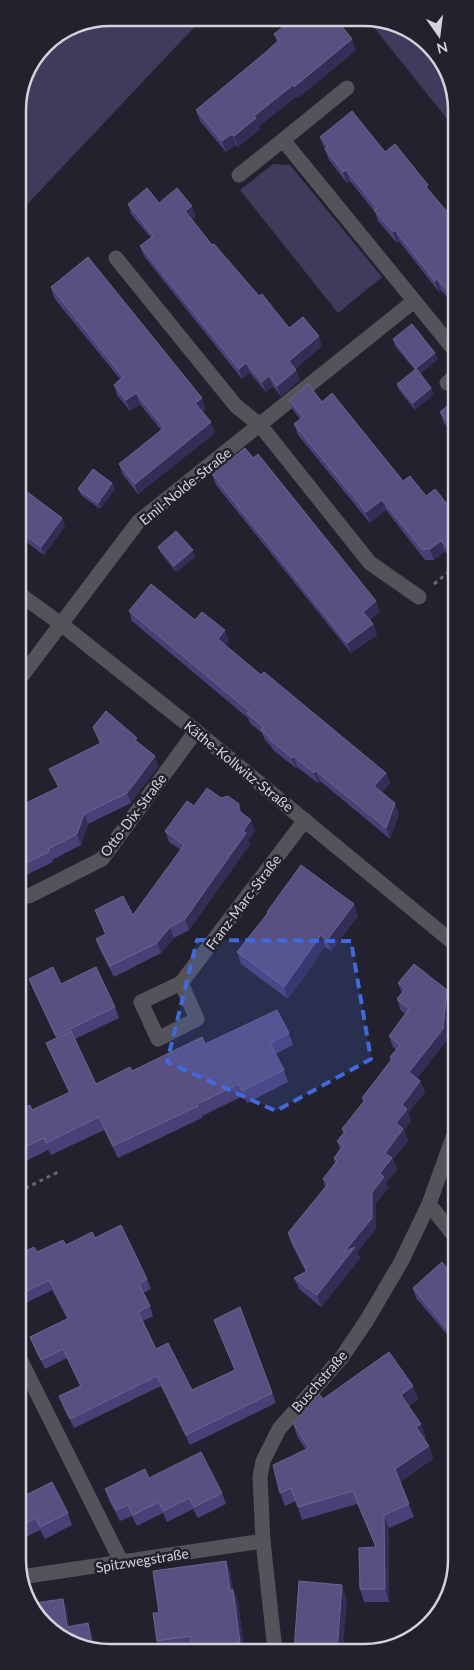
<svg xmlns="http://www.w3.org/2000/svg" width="474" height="1670" font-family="Lato,sans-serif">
  <rect width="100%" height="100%" fill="#22212d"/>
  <g fill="#403b5d">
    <polygon points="111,18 202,19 18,214 18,105 45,45 75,24"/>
    <polygon points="368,20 387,21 433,49 456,98 456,130"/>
    <polygon points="273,164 290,165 382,277 338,313 240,190"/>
  </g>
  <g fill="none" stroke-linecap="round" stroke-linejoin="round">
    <g stroke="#686872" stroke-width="3" stroke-dasharray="4 4" stroke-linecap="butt">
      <polyline points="434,584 456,566"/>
      <polyline points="18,1192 58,1172"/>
    </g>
    <g stroke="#535359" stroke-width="15">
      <polyline points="347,88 283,140 456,352"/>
      <polyline points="239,175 283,140"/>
      <polyline points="116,258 236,406 260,425 370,563 419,597"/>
      <polyline points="447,383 456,375"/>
      <polyline points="18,593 61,624 196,731 456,945"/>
      <polyline points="18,681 138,522 414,301"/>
      <polyline points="29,896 102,859 196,731"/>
      <polyline points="181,983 197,1019 158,1039 141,1002 181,983 305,820"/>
      <polyline points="429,1204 456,1238"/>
      <polyline points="18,1355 122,1563"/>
      <polyline points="21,1577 263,1541"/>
      <polyline points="275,1651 263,1541 260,1477 263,1461 279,1429 342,1357 367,1320 401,1262 429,1204 456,1129"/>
    </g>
  </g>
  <g fill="#4a4077">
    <polygon points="274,34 356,50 298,98 297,96 259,126 260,129 238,147 236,145 226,152 200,121 196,110 266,52 277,42"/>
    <polygon points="320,137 385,152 430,192 456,222 456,307 441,290 439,292 399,241 397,243 378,221 375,212 350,181 347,183 329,160"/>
    <polygon points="159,203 196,216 192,219 212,245 259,296 289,328 322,346 295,369 300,380 281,396 273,386 266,392 250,373 242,379 144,256 140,246 151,238 131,214 128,204"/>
    <polygon points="51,287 206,409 202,411 215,433 138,494 123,475 119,464 161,430 140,404 130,411 117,395 114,385 120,379 54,298"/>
    <polygon points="393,339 438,359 420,373 434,394 415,410 399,390 397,384 415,370 395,346"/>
    <polygon points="456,399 456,438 444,423 440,412"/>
    <polygon points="289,400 322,402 403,481 456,515 456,558 452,561 445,551 434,560 425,560 386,510 370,523 298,435 294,424 300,419 293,410"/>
    <polygon points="18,472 21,474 25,483 21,488 62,518 65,526 44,555 18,536"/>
    <polygon points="212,474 380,611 370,620 373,624 377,635 351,653 216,485"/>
    <polygon points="112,483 115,489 100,509 81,495 78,489"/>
    <polygon points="158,547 195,557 176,572 161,553"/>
    <polygon points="129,611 195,620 229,641 225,645 261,675 386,773 390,783 382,792 399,814 390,839 320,781 318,783 297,767 296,768 273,750 271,746 265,740 262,733 250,723 248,718 132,621"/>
    <polygon points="93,727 139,744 158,766 131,803 88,824 81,845 52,860 53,862 18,879 18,807 58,788 49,769 100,744"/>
    <polygon points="194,806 243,814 255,831 248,840 250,844 189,930 174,938 161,953 114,977 100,950 96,939 105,934 99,920 95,910 133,915 181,850 169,842 165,831"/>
    <polygon points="267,912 358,916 331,951 325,947 288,999 241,964 237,952 267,914"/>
    <polygon points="29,979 61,984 115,1007 119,1018 75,1039 96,1084 205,1044 289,1033 293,1045 276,1054 284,1070 288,1082 247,1103 243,1096 202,1116 202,1118 118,1158 104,1130 51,1155 48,1150 22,1163 19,1157 18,1158 18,1110 32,1110 69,1093 51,1055 46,1043 56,1038 33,989"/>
    <polygon points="398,983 452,1002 447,1040 417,1078 420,1081 425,1092 408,1113 411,1120 404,1130 408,1141 393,1159 397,1170 386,1182 388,1188 376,1203 376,1229 357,1252 360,1258 321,1307 299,1289 294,1278 306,1272 292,1245 288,1233 325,1187 323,1179 335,1163 334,1158 340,1149 337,1141 343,1133 342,1129 363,1102 362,1098 391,1060 390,1057 396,1050 393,1047 389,1036 406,1014 401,1011 397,999 402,993"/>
    <polygon points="95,1238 147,1279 151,1289 143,1293 150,1306 153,1316 143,1321 156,1349 192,1390 235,1370 214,1320 240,1307 276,1403 190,1445 161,1386 74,1428 63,1406 59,1396 80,1386 67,1358 45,1369 34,1347 30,1337 67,1319 52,1290 26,1303 18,1287 18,1255 37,1252"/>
    <polygon points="456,1278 456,1345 416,1298 413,1288"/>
    <polygon points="413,1386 418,1399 409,1406 426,1437 423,1438 429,1446 433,1459 400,1482 414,1517 389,1528 389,1602 364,1602 360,1589 376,1547 357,1504 302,1520 296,1501 285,1506 280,1493 306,1450 297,1436 293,1423 323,1399"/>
    <polygon points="149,1478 222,1493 226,1504 198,1518 193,1509 167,1522 163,1513 137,1526 132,1516 120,1521 109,1500 105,1489"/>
    <polygon points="18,1487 26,1495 68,1513 72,1525 45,1539 40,1530 18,1541"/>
    <polygon points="226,1561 230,1572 233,1590 238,1601 244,1651 191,1651 191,1647 166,1651 161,1651 157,1641 159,1613"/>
  </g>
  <g fill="#342d55">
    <polygon points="352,39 356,50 298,98 294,87"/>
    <polygon points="293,85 297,96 259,126 260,129 238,147 234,136 254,116"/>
    <polygon points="232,134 236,145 226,152 222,141"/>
    <polygon points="346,170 350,181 347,183 343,172"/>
    <polygon points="192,206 196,216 189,222 185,211"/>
    <polygon points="395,230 399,241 397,243 393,232"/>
    <polygon points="437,279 441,290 439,292 435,281"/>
    <polygon points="24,293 27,302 18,311 18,299"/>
    <polygon points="319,336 322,346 292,371 289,361"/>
    <polygon points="435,353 438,359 419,375 416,368"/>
    <polygon points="246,363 250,373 242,379 239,369"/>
    <polygon points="296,370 300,380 281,396 277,386"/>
    <polygon points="269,376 273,386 266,392 262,382"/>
    <polygon points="431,388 434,394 415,410 413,403"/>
    <polygon points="136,393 140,404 130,411 126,400"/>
    <polygon points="202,398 206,409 199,414 195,403"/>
    <polygon points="211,422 215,433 138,494 135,484"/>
    <polygon points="21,474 25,483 18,492 18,479"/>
    <polygon points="112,483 115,489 100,509 98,503"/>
    <polygon points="382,500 386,510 370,523 366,512"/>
    <polygon points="62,518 65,526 44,555 41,547"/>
    <polygon points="441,541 445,551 434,560 430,549"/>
    <polygon points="456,545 456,558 452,561 449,550"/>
    <polygon points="193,550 195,557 176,572 174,566"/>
    <polygon points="376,601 380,611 367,622 363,612"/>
    <polygon points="373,624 377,635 351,653 347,643"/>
    <polygon points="225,630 229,641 221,649 218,639"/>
    <polygon points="155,756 158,766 131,803 127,793"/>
    <polygon points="293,756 297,767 296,768 292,758"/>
    <polygon points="316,771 320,781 318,783 314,773"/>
    <polygon points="386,773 390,783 378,796 374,786"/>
    <polygon points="395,803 399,814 390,839 386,828"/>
    <polygon points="239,804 243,815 239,811"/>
    <polygon points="84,814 88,824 81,845 77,834"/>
    <polygon points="251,820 255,831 248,840 250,844 189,930 185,919 243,831"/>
    <polygon points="354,904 358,916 331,951 327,940"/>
    <polygon points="170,927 174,938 161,953 157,943"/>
    <polygon points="321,935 325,947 288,999 284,987"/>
    <polygon points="447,990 452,1002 447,1040 413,1084 409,1072"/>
    <polygon points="420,1081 425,1092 408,1113 411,1120 404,1130 408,1141 393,1159 397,1170 386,1182 388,1188 376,1203 376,1229 357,1252 360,1258 321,1307 317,1295 344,1252 380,1173 385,1153 402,1105"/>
    <polygon points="413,1386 418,1399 406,1408 401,1395"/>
    <polygon points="421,1424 426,1437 420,1440 416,1427"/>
    <polygon points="429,1446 433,1459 400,1482 395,1469"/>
    <polygon points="384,1515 389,1528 389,1602 385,1589"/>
    <polygon points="226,1561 230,1572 234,1601 230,1590"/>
    <polygon points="342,1585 347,1599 343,1652 337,1652"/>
    <polygon points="233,1590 238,1601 244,1651 240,1642"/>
    <polygon points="63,1599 67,1609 71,1637 67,1627"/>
    <polygon points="88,1623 92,1634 95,1651 93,1651"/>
    <polygon points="237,1642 240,1651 237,1651"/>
  </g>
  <g fill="#595081" stroke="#6c648f">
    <polygon points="292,20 337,20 352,39 294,87 293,85 254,116 256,118 234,136 232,134 222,141 196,110 266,52 279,40 274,34"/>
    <polygon points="352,111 385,152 395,144 428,185 426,187 456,222 456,301 437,279 435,281 395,230 393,232 374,210 377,208 346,170 343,172 325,149 328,147 320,137"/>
    <polygon points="147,188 159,203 177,188 192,206 185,211 212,245 214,244 259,296 262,294 289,328 303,317 319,336 289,361 296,370 277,386 269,376 262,382 246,363 239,369 140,246 153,236 128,204"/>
    <polygon points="88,257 202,398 195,403 211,422 135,484 119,464 164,428 136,393 126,400 114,385 123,377 51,287"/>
    <polygon points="18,287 24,293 18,299"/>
    <polygon points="412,324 435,353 416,368 431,388 413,403 397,384 416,369 393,339"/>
    <polygon points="308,384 322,402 332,393 403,481 410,476 426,496 435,489 456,515 456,545 449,550 441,541 430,549 422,549 382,500 366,512 294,424 303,417 289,400"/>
    <polygon points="456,399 456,432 440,412"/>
    <polygon points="245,448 253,458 258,454 376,601 363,612 373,624 347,643 212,474"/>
    <polygon points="93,469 112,483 98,503 78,489"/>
    <polygon points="18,472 21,474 18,479"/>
    <polygon points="18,485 62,518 41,547 18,530"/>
    <polygon points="176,531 193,550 174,566 158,547"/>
    <polygon points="151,584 195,620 202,612 225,630 218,639 261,675 264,672 386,773 374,786 395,803 386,828 316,771 314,773 293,756 292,758 269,739 270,738 261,730 263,727 247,713 249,711 129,611"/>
    <polygon points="106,711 137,738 135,740 155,756 127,793 84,814 77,834 48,849 49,852 18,867 18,807 59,787 49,769 101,743 93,727"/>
    <polygon points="207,788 221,798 228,796 239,804 239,811 251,820 243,831 246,833 185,919 170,927 157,943 110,966 96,939 106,934 95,910 123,896 133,915 184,845 165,831 187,801 194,806"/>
    <polygon points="301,865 354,904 327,940 321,935 284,987 237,952 268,913 267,912"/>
    <polygon points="414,964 447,990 443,1029 409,1072 420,1081 402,1105 407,1109 396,1123 403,1129 385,1153 392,1158 380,1173 384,1177 372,1192 372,1218 344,1252 355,1247 317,1295 294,1278 307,1271 288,1233 328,1184 323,1179 337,1161 334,1158 343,1146 337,1141 345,1132 342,1129 365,1100 362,1098 392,1059 390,1057 400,1045 389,1036 409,1009 397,999 405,989 398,983"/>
    <polygon points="53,967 61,984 96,967 115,1007 56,1036 29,979"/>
    <polygon points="277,1010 289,1033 270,1043 284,1070 242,1091 239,1084 197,1104 198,1106 113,1146 99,1117 46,1143 44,1138 18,1150 18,1110 30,1105 32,1110 70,1092 46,1043 71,1031 96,1084 130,1067 132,1071 202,1037 205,1044"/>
    <polygon points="121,1225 147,1279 139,1284 150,1306 138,1312 156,1349 168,1343 192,1390 235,1370 214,1320 240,1307 272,1393 186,1435 157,1376 70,1419 59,1396 81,1386 63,1349 41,1360 30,1337 69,1318 49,1280 23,1293 18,1284 18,1255 34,1247 37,1252 63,1240 66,1245 92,1232 95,1238"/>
    <polygon points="442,1262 456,1278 456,1340 413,1288"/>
    <polygon points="389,1352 413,1386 401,1395 421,1424 416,1427 429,1446 395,1469 409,1504 384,1515 385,1589 360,1589 359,1548 376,1547 353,1491 298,1507 291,1488 280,1493 273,1465 309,1448 293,1423 319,1394 323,1399"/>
    <polygon points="201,1452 222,1493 194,1507 189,1498 163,1511 159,1502 133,1515 128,1505 116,1510 105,1489 145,1469 149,1478"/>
    <polygon points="52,1482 68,1513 40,1527 36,1518 18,1527 18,1487 22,1486 26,1495"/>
    <polygon points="226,1561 230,1590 233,1590 240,1642 237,1642 237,1651 191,1651 191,1636 157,1641 153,1613 159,1613 153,1571"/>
    <polygon points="299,1581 342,1585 337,1652 294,1651"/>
    <polygon points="63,1599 67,1627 88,1623 93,1651 45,1625 34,1603"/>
  </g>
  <path fill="#4169d9" fill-opacity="0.2" stroke="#4169d9" stroke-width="4" stroke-dasharray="10 6" stroke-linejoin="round" d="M197,940L351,941L371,1059L276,1111L167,1062Z"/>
  <g text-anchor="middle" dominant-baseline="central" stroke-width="5" stroke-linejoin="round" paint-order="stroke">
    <g font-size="14" fill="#d3d3db" stroke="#22212d">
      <text transform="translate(185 486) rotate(-39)">Emil-Nolde-Straße</text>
      <text transform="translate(239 766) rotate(39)">Käthe-Kollwitz-Straße</text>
      <text transform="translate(133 815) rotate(-53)">Otto-Dix-Straße</text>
      <text transform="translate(243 902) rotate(-53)">Franz-Marc-Straße</text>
      <text transform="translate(319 1381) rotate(-49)">Buschstraße</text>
      <text transform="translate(142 1560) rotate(-9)">Spitzwegstraße</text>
    </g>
  </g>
  <path d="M0 0H474V1670H0ZM110 26H364A84 84 0 0 1 448 110V1560A84 84 0 0 1 364 1644H110A84 84 0 0 1 26 1560V110A84 84 0 0 1 110 26Z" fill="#22212d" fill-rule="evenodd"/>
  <path fill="none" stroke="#d3d3db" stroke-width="2.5" d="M110 26H364A84 84 0 0 1 448 110V1560A84 84 0 0 1 364 1644H110A84 84 0 0 1 26 1560V110A84 84 0 0 1 110 26Z"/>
  <g transform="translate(439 35) rotate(166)" stroke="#22212d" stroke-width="4" paint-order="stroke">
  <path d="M0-4L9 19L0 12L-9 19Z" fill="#d3d3db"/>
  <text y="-8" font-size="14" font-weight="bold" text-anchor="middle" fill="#d3d3db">N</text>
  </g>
</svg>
